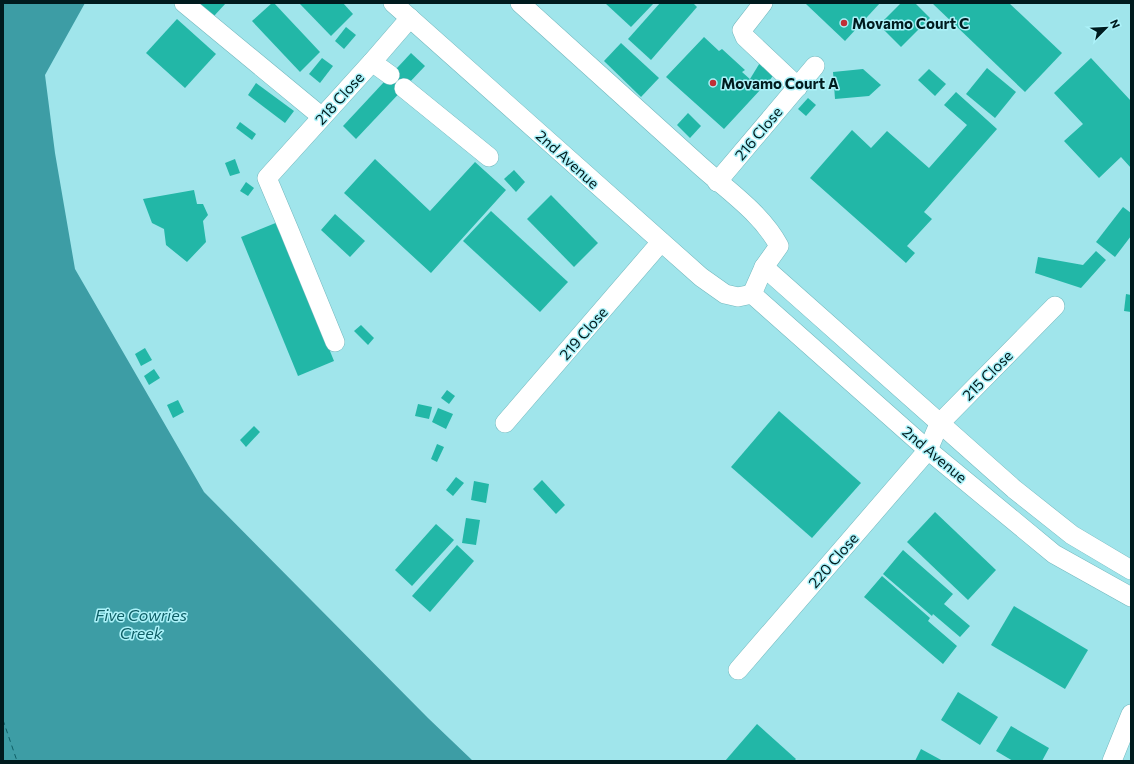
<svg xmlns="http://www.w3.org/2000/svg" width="1134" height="764" font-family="Commissioner,sans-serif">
  <rect width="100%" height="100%" fill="#a0e5eb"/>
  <polygon fill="#3d9da5" points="3,3 85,3 45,75 55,153 75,269 204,492 428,718 473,761 3,761"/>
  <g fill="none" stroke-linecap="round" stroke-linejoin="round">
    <polyline stroke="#0f5f66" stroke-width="1" stroke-dasharray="5 4" stroke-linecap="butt" points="3,720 17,761"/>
  </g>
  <g fill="#22b7a7">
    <polygon points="199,3 226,3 214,16"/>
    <polygon points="272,3 274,3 320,52 300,72 252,21"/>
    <polygon points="299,3 343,3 353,14 331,36"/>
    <polygon points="605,3 654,3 631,27"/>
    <polygon points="660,3 693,3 697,7 651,60 628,39"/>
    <polygon points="807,3 880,3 845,41 806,4"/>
    <polygon points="901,3 915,3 930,18 901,47 879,25"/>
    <polygon points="932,3 1009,3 1062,53 1025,92"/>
    <polygon points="177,19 216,54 185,88 146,53"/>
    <polygon points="346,27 356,35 344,49 335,41"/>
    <polygon points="704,37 719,51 722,49 745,70 742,72 761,89 724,129 666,77"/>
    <polygon points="621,43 659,78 641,97 604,61"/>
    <polygon points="411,53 425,66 356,139 343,126"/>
    <polygon points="322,58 333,66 320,83 309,74"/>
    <polygon points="1091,58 1131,101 1131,168 1121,157 1099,178 1064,141 1083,124 1054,93"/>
    <polygon points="761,61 776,71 764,89 750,79"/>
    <polygon points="987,68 1016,92 995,118 966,94"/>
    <polygon points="863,69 881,85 869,96 835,99 833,72"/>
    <polygon points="929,69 946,84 935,96 918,80"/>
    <polygon points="256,83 294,111 285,123 248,95"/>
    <polygon points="956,92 997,129 924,212 932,219 907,246 915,253 906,263 810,178 852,130 871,148 887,131 929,168 967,125 944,105"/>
    <polygon points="808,98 816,105 806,116 798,109"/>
    <polygon points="688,113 701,126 690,138 677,125"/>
    <polygon points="240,122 256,134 252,140 236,128"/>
    <polygon points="235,159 240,173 230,176 225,163"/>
    <polygon points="375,159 430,211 475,162 506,190 431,273 344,193"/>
    <polygon points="514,170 525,182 516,192 504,179"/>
    <polygon points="246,182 254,188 248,196 240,191"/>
    <polygon points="194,190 197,204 203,204 208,215 203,221 206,242 187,262 166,245 164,229 152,223 143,199"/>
    <polygon points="551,195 598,243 574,267 527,219"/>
    <polygon points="1123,207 1131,213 1131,236 1115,257 1096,242"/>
    <polygon points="491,211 568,282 540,312 463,241"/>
    <polygon points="335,214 365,241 350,257 321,230"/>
    <polygon points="278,222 334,361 298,376 241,237"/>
    <polygon points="1096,251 1106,260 1081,288 1035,273 1038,257 1083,265"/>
    <polygon points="1126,294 1131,295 1131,312 1124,311"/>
    <polygon points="361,325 374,338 368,345 354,331"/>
    <polygon points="145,348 152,360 141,366 135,354"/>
    <polygon points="154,369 160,378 149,385 144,376"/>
    <polygon points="447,390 455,396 449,404 441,398"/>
    <polygon points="178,400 184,412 173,418 167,405"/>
    <polygon points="418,404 432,407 429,419 415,416"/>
    <polygon points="438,408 453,414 446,429 432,422"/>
    <polygon points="779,411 861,483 812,538 731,467"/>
    <polygon points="254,426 260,432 246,447 240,440"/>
    <polygon points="437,444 444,447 437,462 431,459"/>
    <polygon points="456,477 464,483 453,496 446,490"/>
    <polygon points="542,480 565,505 556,514 533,489"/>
    <polygon points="474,481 489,484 486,503 471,500"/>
    <polygon points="935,512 996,570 968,600 907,542"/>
    <polygon points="466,518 480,520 476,545 462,543"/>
    <polygon points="436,524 454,540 412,586 395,570"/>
    <polygon points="457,545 474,561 430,612 412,596"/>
    <polygon points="903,550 953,594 944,604 970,626 960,637 933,614 932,616 883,574"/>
    <polygon points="882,576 930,618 928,621 957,646 943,664 864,597"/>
    <polygon points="1014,606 1088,650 1065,689 991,645"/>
    <polygon points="958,692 998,717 980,745 941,720"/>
    <polygon points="757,724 796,759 794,761 725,761"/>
    <polygon points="1011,726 1049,748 1042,761 1013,761 996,751"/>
    <polygon points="921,749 943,761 915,761"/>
  </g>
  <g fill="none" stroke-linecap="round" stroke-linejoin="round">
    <defs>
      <g id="minor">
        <polyline points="184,3 322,117"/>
        <polyline points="393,3 701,277 725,294 738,297 752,294"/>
        <path d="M520,3C579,56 637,109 696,162C724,188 761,212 779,246L764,267L752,294"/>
        <polyline points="763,3 742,30 745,37 798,87"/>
        <polyline points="372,62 390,75"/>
        <polyline points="404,88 489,157"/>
        <polyline points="717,182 815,66"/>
        <polyline points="764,267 1014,489 1072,535 1131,570"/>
        <polyline points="752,294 928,450 1054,554 1131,597"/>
        <polyline points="335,342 289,230 267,178 372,62 410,18"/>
        <polyline points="505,423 661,242"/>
        <polyline points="738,670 928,450 939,424 1055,306"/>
        <polyline points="1112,761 1131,714"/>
      </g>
    </defs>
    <use href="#minor" stroke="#73b8be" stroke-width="20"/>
    <use href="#minor" stroke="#fff" stroke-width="19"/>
  </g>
  <g fill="#c03037" stroke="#acf2f9" stroke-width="1.5">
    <circle cx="844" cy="23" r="4"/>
    <circle cx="713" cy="83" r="4"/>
  </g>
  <g text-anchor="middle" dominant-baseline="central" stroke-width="3" stroke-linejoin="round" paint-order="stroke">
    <g font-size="15" font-weight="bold" fill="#001b1e" stroke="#acf2f9" text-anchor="start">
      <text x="852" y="23">Movamo Court C</text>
      <text x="721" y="83">Movamo Court A</text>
    </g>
    <g font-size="15" fill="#001b1e" stroke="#acf2f9">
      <text transform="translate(339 98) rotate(-48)">218 Close</text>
      <text transform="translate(758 133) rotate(-50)">216 Close</text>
      <text transform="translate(568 159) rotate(42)">2nd Avenue</text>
      <text transform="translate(583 333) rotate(-49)">219 Close</text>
      <text transform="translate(987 375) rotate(-45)">215 Close</text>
      <text transform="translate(935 454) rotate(40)">2nd Avenue</text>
      <text transform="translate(833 560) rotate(-49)">220 Close</text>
    </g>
    <g font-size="16" font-style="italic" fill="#0f5f66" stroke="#acf2f9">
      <text x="141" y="614">Five Cowries<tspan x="141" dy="18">Creek</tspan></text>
    </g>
  </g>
  <rect width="1134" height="764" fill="none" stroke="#001b1e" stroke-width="8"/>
  <g transform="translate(1106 28) rotate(66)" stroke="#acf2f9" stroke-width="3" paint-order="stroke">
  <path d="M0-3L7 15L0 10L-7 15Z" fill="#001b1e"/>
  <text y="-6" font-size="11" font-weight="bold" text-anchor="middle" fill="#001b1e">N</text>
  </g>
</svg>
